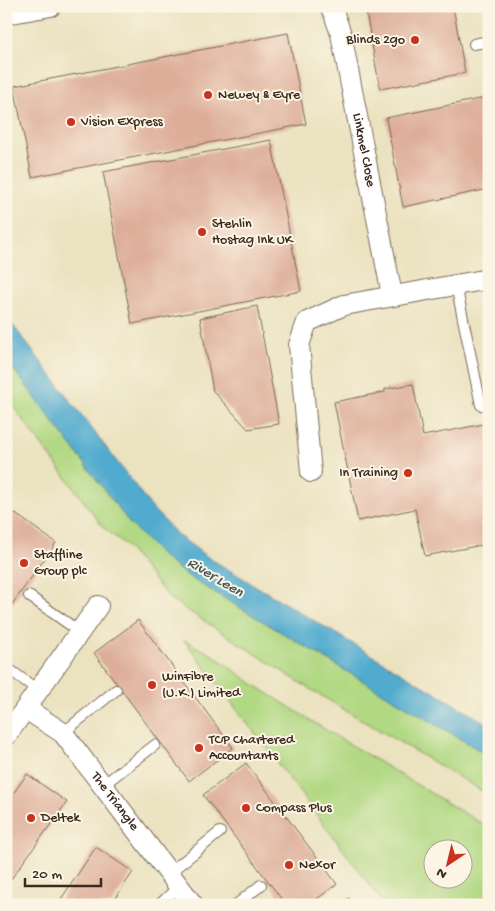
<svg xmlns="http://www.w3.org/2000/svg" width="495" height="911" font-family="'Gochi Hand',sans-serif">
  <rect width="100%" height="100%" fill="#fcf5e5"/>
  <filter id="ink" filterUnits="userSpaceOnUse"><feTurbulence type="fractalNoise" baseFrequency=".02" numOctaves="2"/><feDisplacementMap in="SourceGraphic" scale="10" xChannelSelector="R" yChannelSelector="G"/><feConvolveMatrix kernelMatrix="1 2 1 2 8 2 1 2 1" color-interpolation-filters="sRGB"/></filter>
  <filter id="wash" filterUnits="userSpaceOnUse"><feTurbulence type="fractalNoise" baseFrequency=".0096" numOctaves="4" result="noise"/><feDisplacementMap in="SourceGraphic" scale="20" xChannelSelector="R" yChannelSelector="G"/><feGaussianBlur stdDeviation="1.12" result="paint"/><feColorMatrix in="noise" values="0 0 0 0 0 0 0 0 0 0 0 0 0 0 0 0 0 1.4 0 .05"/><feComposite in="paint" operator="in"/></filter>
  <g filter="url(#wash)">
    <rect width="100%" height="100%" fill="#ebe2c0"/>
    <g fill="#b1d882" stroke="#768150" fill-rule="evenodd">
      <polygon points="6,359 131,525 164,558 192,579 489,756 489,795 313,691 170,599 125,545 103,527 6,397"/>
      <path d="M184,640L213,655L253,684L326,730L489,828V905H385ZM432,848H462V878H432Z"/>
    </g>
    <polygon fill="#51abcf" stroke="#466a76" points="6,316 153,509 179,536 209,558 489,725 489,756 192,579 164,558 131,525 6,359"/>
    <g id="blocks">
      <g fill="#ddad98">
        <polygon points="365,6 453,6 465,73 380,89"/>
        <polygon points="288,33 306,124 32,177 14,86"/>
        <polygon points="489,97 489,189 403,207 386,118"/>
        <polygon points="271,140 301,291 132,324 103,172"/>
        <polygon points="257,306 279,424 248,429 213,391 200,318"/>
        <polygon points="413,384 423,436 489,423 489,575 482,545 425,556 415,509 358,521 334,402 385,392 385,389"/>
        <polygon points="13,512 56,543 6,613 6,522"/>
        <polygon points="138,620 233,748 189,781 94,653"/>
        <polygon points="246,763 337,884 309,905 286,905 203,795"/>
        <polygon points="27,774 67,802 6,886 6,804"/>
        <polygon points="96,847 133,872 114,900 110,905 57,905"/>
        <polygon points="349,898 353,905 340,905"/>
      </g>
    </g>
  </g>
  <g filter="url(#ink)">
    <use href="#blocks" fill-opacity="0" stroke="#796a57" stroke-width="1"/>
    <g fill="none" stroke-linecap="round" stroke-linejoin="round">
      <defs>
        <g id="lane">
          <polyline points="474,44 489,41"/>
          <polyline points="456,285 481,405"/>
          <polyline points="29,596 80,632"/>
          <polyline points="6,667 39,691"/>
          <polyline points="63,733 116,690"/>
          <polyline points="103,785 155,745"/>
          <polyline points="169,873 220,832"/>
          <polyline points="159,905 179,886"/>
          <polyline points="236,905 261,885"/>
        </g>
        <g id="street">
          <path id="s1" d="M329,6L333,11L341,34L392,295"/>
          <polyline points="6,14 51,6"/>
          <polyline points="311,472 299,345 307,322 344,305 489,279"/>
          <path id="s2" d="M26,709L63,733L193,905"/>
          <polyline points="6,736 98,606"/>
        </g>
      </defs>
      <use href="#lane" stroke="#796a57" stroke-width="12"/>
      <use href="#street" stroke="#796a57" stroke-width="22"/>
      <use href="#lane" stroke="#fff" stroke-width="10"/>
      <use href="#street" stroke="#fff" stroke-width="20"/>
    </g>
  </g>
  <g fill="#c8321e" stroke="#fcf5e5" stroke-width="2">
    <circle cx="415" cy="40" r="5"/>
    <circle cx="208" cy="95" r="5"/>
    <circle cx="71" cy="122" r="5"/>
    <circle cx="202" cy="232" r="5"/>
    <circle cx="408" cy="473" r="5"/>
    <circle cx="24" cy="563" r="5"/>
    <circle cx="152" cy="685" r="5"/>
    <circle cx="199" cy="748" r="5"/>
    <circle cx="246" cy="808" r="5"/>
    <circle cx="31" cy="818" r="5"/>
    <circle cx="289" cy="865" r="5"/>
  </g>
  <g text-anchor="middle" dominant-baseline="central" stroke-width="4" stroke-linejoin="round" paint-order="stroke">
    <g font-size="14" fill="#3b2a1e" stroke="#fcf5e5" text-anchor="start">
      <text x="405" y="40" text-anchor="end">Blinds 2go</text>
      <text x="218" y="95">Newey &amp; Eyre</text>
      <text x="81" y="122">Vision Express</text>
      <text x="212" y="224">Stehlin<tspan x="212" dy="16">Hostag Ink UK</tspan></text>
      <text x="398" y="473" text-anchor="end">In Training</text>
      <text x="34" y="555">Staffline<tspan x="34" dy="16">Group plc</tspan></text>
      <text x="162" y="677">WinFibre<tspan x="162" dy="16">(U.K.) Limited</tspan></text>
      <text x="209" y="740">TCP Chartered<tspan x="209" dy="16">Accountants</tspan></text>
      <text x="256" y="808">Compass Plus</text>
      <text x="41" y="818">Deltek</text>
      <text x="299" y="865">Nexor</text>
    </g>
    <g font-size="14" fill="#3b2a1e" stroke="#fcf5e5">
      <text stroke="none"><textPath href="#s1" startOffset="149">Linkmel Close</textPath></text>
      <text stroke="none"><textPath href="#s2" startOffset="130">The Triangle</textPath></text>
    </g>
    <g font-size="15" font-style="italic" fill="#43575c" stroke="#fcf5e5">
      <text transform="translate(215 578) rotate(31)">River Leen</text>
    </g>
  </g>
  <rect width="495" height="911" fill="none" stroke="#fcf5e5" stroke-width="25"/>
  <g transform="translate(448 864) rotate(215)"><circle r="24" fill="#fcf5e5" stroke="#afa495"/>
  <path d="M0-4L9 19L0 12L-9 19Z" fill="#c8321e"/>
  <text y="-8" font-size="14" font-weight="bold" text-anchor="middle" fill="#3b2a1e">N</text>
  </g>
  <path d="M25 878v8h76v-8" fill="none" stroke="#3b2a1e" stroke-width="2.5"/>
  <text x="32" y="878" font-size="15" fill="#3b2a1e" stroke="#fcf5e5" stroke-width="4" paint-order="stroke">20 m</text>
</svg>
